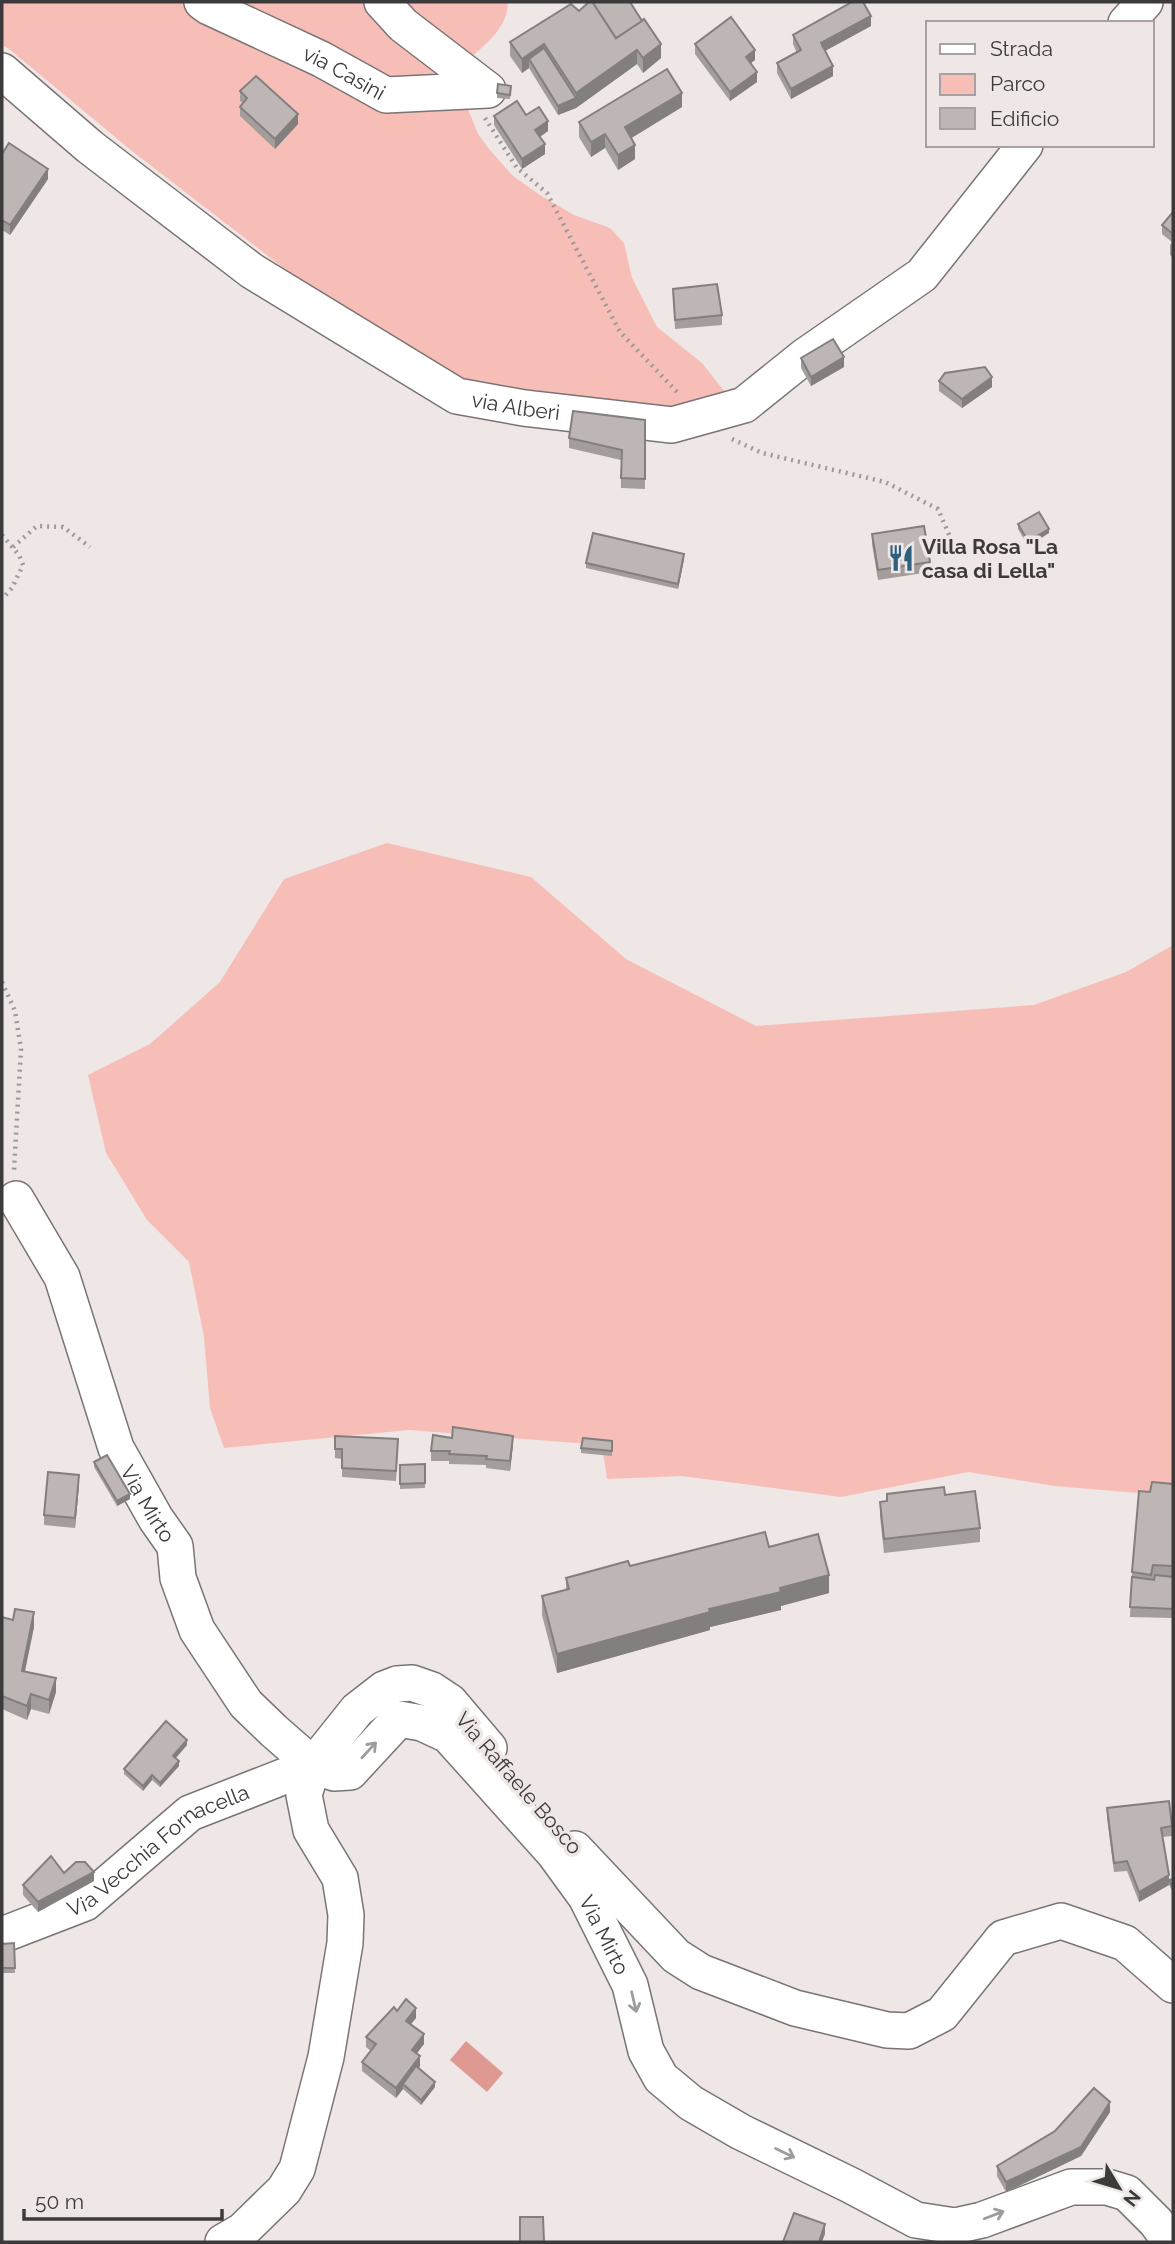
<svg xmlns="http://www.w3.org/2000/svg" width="1175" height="2244" font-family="Raleway,sans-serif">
  <rect width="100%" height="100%" fill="#eee7e6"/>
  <g fill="#f7beb8">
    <path d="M2,2H508C508,27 487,43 469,59L464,99L478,134L489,149L513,176L540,195L574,215L610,228L624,243L632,278L657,327L702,363L725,392L684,412L476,387L290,273L132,151L9,49L2,45Z"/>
    <polygon points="387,843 531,877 626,959 756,1026 1034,1005 1126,972 1173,945 1173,1496 1055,1486 968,1472 841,1497 682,1476 607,1479 602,1445 409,1430 224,1448 210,1408 204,1337 189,1262 147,1220 106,1153 88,1075 150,1044 220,982 284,879"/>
  </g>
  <polygon fill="#e09992" points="466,2041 503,2073 487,2092 450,2060"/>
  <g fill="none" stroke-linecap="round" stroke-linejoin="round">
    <defs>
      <g id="minor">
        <path id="s1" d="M202,2L209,7L321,59L386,95L488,90L403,25L382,2"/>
        <polyline points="1126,23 1145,2"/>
        <path id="s2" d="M2,71L90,147L252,271L457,396L524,408L672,425L744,405L805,356L922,275L1025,145"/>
        <path id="s3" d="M16,1199L62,1277L116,1448L156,1519L175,1546L178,1578L197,1630L246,1704L274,1731L313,1765L334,1773L350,1772L399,1719L422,1723L448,1735L554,1853L586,1897L630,1985L646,2051L661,2078L691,2103L741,2132L850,2185L916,2220L955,2226L982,2220L1071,2187H1107L1127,2193L1156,2222L1171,2242"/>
        <polyline points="575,1849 676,1956 701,1972 795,2008 887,2030 909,2031 942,2014 1003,1938 1061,1921 1125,1943 1173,1985"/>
        <path id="s4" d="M2,1935L85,1903L190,1813L313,1765"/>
        <polyline points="223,2242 242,2231 284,2190 297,2169 326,2057 345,1943 346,1915 340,1878 311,1830 304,1795 313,1765 357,1710 384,1689 397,1684 412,1683 432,1690 450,1702 489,1748"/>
      </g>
    </defs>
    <use href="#minor" stroke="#7a7473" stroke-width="38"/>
    <g stroke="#9e9999" stroke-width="4.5" stroke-dasharray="2 5" stroke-linecap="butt">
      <polyline points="485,118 517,168 547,193 620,332 677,392"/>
      <polyline points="732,439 762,453 885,482 938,509 953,544"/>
      <polyline points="2,535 19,555 23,565 12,588 2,599"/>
      <polyline points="13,547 37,526 63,527 90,547"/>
      <polyline points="2,982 15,1011 21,1049 14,1170"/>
    </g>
    <use href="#minor" stroke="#fff" stroke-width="35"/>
  </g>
  <g fill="#a39d9c">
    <polygon points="579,11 661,58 643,73 637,64 576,108 558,115 529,68 522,73 510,56 510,42"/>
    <polygon points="871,26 825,51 833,76 791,99 777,73 777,63 797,53 793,44 793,35"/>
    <polygon points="695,44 755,60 750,63 757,82 730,101 695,54"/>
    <polygon points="511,86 510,99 497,98 497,93"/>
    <polygon points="240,91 298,124 275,149 240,116 240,107 243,103 240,101"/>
    <polygon points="682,107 631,138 635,159 618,170 605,148 591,157 579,137 579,122"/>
    <polygon points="526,115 548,131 540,137 545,154 522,169 494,125 494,116"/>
    <polygon points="2,154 48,179 10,235 2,230"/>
    <polygon points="1173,212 1173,258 1170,255 1170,245 1172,242 1162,234 1162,225"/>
    <polygon points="673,289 722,315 722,325 675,329"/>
    <polygon points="801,358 844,367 811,386 801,368"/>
    <polygon points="939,381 992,387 962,408 939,391"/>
    <polygon points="645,420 645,489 621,488 621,460 569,448 569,438"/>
    <polygon points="1018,524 1049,533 1028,546 1018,529"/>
    <polygon points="872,534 930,562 930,572 878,580 872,544"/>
    <polygon points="684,559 678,589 586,568 586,563"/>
    <polygon points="335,1436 398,1449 396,1481 342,1477 342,1459 335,1458"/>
    <polygon points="452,1438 513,1445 510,1471 486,1468 486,1465 449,1464 449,1461 431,1461 431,1451"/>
    <polygon points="612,1441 612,1456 581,1453 581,1448"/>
    <polygon points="94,1462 130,1499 117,1506 94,1467"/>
    <polygon points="425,1464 425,1488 400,1489 400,1465"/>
    <polygon points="1173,1484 1173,1618 1130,1617 1132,1572 1150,1492"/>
    <polygon points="79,1485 75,1528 44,1525 44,1515"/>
    <polygon points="887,1494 945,1495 980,1528 980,1542 884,1553 880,1516 880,1502 887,1501"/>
    <polygon points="769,1547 829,1593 781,1606 781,1610 710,1627 710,1630 557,1673 542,1615 542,1596 566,1590 566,1578 630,1566"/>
    <polygon points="2,1617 34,1627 24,1672 56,1692 49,1714 31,1709 27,1720 2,1709"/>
    <polygon points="187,1745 176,1758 179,1766 160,1787 152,1780 143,1791 124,1774 124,1769"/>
    <polygon points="1107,1808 1172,1826 1172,1836 1162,1837 1169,1880 1173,1879 1173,1892 1169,1885 1139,1902 1127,1871 1114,1872 1107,1818"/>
    <polygon points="94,1881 38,1912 23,1895 23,1885"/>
    <polygon points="14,1943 15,1973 2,1973 2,1944"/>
    <polygon points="397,2011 416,2018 411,2024 424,2044 416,2053 420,2066 419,2068 435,2087 421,2105 403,2089 396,2098 362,2071 362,2062 371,2051 366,2047 366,2037"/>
    <polygon points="1110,2112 1081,2156 1006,2192 997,2176 997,2166"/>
  </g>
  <g fill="#847f7f">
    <polygon points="871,16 871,26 821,53 821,43"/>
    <polygon points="544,44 544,58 529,59 529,68 522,73 522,59"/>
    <polygon points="661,44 661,58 643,73 643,58"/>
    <polygon points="637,50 637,64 576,108 558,115 558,106 576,98 576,93"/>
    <polygon points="755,50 755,60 746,67 746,57"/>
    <polygon points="833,66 833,76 791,99 791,89"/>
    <polygon points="757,72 757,82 730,101 730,92"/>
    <polygon points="682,93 682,107 625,142 625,127"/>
    <polygon points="298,114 298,124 275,149 275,139"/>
    <polygon points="548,121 548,131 535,140 535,130"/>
    <polygon points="605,134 605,148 591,157 591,142"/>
    <polygon points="545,144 545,154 522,169 522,159"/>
    <polygon points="635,145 635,159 618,170 618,155"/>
    <polygon points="48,169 48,179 10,235 10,225"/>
    <polygon points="844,357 844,367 811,386 811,377"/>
    <polygon points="992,377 992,387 962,408 962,399"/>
    <polygon points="1049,529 1049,533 1028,546 1028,541"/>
    <polygon points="684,554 684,559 678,589 678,584"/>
    <polygon points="513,1436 513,1445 510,1471 510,1461"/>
    <polygon points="79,1475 79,1485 75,1528 75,1518"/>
    <polygon points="130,1494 130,1499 117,1506 117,1501"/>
    <polygon points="829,1575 829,1593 781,1606 781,1610 710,1627 710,1630 557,1673 557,1654 709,1609"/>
    <polygon points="34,1612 34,1627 22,1686 22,1671"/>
    <polygon points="56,1678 56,1692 49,1714 49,1700"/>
    <polygon points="31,1694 31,1709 27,1720 27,1706"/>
    <polygon points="187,1740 187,1745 173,1761 173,1756"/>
    <polygon points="179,1761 179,1766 160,1787 160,1783"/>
    <polygon points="152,1775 152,1780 143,1791 143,1786"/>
    <polygon points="94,1872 94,1881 38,1912 38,1902"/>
    <polygon points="1169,1875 1169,1885 1139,1902 1139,1892"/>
    <polygon points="416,2008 416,2018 406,2030 406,2021"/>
    <polygon points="424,2034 424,2044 412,2060 412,2050"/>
    <polygon points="420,2056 420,2066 405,2086 403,2084 403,2089 396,2098 396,2088"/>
    <polygon points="435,2082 435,2087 421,2105 421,2100"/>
    <polygon points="1110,2102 1110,2112 1081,2156 1006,2192 1006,2182"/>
    <polygon points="825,2224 825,2234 822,2242 819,2242"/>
  </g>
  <g fill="#bdb6b5" stroke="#847f7f" stroke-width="2">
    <polygon points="589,2 593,2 616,38 644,19 661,44 643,58 637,50 576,93 544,44 522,59 510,42 571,4 579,11"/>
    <polygon points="595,2 630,2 642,21 616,38 593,3"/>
    <polygon points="852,2 863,2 871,16 821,43 833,66 791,89 777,63 801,50 793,35"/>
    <polygon points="731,17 755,50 746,57 757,72 730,92 695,44"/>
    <polygon points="544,48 576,98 558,106 529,59"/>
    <polygon points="667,69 682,93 625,127 635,145 618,155 605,134 591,142 579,122"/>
    <polygon points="256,76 298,114 275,139 240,107 247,98 240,91"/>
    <polygon points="498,84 511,86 510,95 497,93"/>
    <polygon points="517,101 526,115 539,107 548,121 535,130 545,144 522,159 494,116"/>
    <polygon points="9,143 48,169 10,225 2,220 2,154"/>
    <polygon points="1173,212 1173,234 1162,225"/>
    <polygon points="717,284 722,315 675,320 673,289"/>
    <polygon points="833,339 844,357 811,377 801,358"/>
    <polygon points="985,367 992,377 962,399 939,381 945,373"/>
    <polygon points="573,411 645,420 645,479 621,478 622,450 569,438"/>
    <polygon points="1039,512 1049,529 1028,541 1018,524"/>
    <polygon points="924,526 930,562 878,570 872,534"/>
    <polygon points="593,533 684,554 678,584 586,563"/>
    <polygon points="453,1427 513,1436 510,1461 486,1459 487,1456 449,1454 450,1451 431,1451 433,1435 452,1438"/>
    <polygon points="335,1436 398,1439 396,1471 342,1468 342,1449 335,1449"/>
    <polygon points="583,1438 612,1441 612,1451 581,1448"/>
    <polygon points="107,1455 130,1494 117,1501 94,1462"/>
    <polygon points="425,1464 425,1483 400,1484 400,1465"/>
    <polygon points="48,1472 79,1475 75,1518 44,1515"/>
    <polygon points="1152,1482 1173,1484 1173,1566 1153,1565 1151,1575 1132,1572 1139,1491 1150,1492"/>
    <polygon points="944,1487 945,1495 975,1491 980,1528 884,1539 880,1502 887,1501 887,1494"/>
    <polygon points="765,1532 769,1547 818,1534 829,1575 780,1588 781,1592 709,1609 710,1612 557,1654 542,1596 569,1589 566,1578 628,1561 630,1566"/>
    <polygon points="1155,1575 1173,1577 1173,1609 1130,1607 1132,1577 1154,1580"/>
    <polygon points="15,1609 34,1612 22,1671 56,1678 49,1700 31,1694 27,1706 2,1696 2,1617 13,1620"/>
    <polygon points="166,1721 187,1740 173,1756 179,1761 160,1783 152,1775 143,1786 124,1769"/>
    <polygon points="1169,1801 1172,1826 1161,1828 1169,1875 1139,1892 1127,1861 1114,1863 1107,1808"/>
    <polygon points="51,1856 64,1873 76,1862 85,1862 94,1872 38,1902 23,1885"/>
    <polygon points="1173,1879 1173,1887 1169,1880"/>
    <polygon points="14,1943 15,1968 2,1968 2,1944"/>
    <polygon points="406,1999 416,2008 406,2021 424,2034 412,2050 420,2056 396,2088 362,2062 376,2044 366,2037 394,2007 397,2011"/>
    <polygon points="416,2066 435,2082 421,2100 403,2084"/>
    <polygon points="1094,2088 1110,2102 1081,2147 1006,2182 997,2166 1055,2131"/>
    <polygon points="794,2213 825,2224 819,2242 783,2242"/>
    <polygon points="520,2217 543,2217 544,2242 520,2242"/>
  </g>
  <defs><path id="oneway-shaft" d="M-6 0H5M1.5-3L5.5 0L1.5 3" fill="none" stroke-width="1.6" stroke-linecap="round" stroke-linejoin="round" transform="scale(1.75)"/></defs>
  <g stroke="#9e9c9c">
    <use href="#oneway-shaft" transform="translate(369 1750) rotate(-47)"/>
    <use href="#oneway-shaft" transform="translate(634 2002) rotate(77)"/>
    <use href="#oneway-shaft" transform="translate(785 2153) rotate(26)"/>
    <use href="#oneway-shaft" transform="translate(994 2215) rotate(-21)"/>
  </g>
  <defs>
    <symbol id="restaurant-bare" viewBox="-9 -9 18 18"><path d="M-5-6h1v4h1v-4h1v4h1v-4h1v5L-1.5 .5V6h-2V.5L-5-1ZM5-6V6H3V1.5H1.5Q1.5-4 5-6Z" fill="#2e617e" stroke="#eee7e6" stroke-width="2.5" paint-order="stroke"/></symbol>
  </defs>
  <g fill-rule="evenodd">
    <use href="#restaurant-bare" x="882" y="539" width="38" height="38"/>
  </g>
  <g text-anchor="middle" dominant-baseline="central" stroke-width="7" stroke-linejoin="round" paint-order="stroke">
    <g font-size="21" fill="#3c3a3a" stroke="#eee7e6">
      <text stroke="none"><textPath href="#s1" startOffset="159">via Casini</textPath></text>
      <text stroke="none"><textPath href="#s2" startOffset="620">via Alberi</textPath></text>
      <text stroke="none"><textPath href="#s3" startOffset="334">Via Mirto</textPath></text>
      <text transform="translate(519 1783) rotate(49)">Via Raffaele Bosco</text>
      <text stroke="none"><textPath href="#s4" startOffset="180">Via Vecchia Fornacella</textPath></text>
      <text stroke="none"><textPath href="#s3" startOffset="1069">Via Mirto</textPath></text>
    </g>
    <g font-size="21" font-weight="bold" fill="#3c3a3a" stroke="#eee7e6" text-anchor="start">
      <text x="922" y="546">Villa Rosa "La<tspan x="922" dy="24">casa di Lella"</tspan></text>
    </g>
  </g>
  <rect width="1175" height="2244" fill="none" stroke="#3c3a3a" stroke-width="7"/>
  <rect x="926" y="21" width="228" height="126" fill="#eee7e6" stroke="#a7a2a1" stroke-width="2"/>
  <rect x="940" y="44" width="35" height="10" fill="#ffffff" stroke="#a7a2a1" stroke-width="2"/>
  <text x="990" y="56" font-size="21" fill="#3c3a3a">Strada</text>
  <rect x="940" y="74" width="35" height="21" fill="#f7beb8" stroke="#a7a2a1" stroke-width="2"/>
  <text x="990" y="91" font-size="21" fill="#3c3a3a">Parco</text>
  <rect x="940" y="108" width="35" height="21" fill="#bdb6b5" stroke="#a7a2a1" stroke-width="2"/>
  <text x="990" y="126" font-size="21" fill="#3c3a3a">Edificio</text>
  <g transform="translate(1119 2188) rotate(128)" stroke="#eee7e6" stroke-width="5" paint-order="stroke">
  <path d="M0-5L12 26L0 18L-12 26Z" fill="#3c3a3a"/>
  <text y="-10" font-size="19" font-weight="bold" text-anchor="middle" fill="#3c3a3a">N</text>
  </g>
  <path d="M24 2209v10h198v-10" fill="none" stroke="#3c3a3a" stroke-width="3.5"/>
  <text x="35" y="2209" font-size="21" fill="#3c3a3a" stroke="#eee7e6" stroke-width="5" paint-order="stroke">50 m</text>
</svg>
